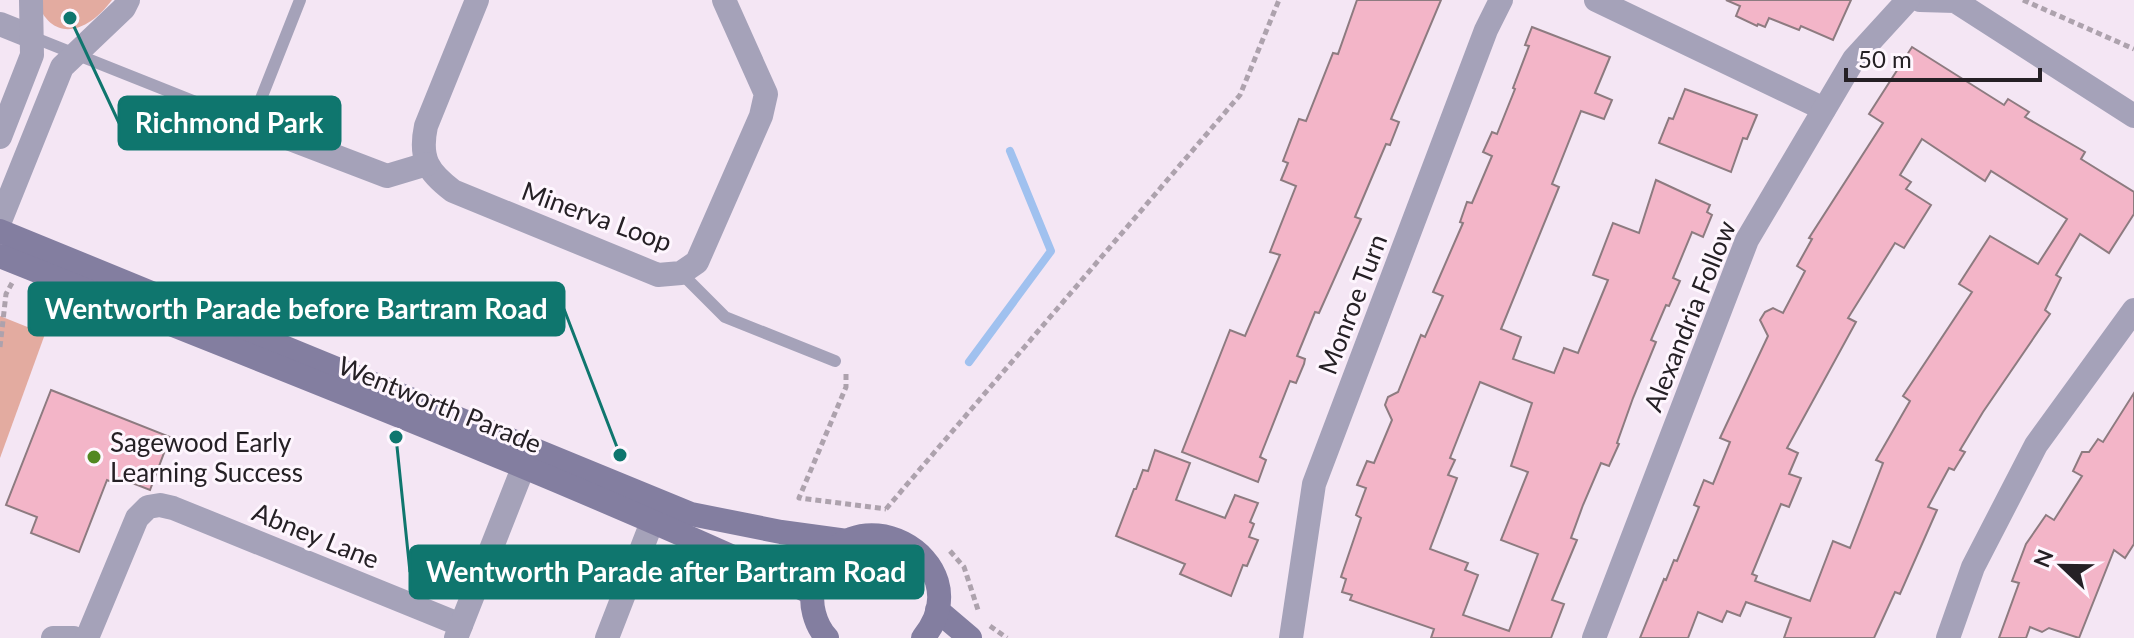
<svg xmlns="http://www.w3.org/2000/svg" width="2134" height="638" font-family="Lato,sans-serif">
  <rect width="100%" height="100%" fill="#f4e6f4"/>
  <g fill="#e3aba0">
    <path d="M36,0H112C89,31 53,46 36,0Z"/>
    <polygon points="0,316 45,334 0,458"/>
  </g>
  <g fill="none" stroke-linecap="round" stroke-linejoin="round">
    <polyline stroke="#a0c1ef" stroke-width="8" points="969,362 1051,251 1010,151"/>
  </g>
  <g fill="#f3b5c8" stroke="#8d7b80" stroke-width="2" fill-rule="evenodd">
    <polygon points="1357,0 1441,0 1391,119 1399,122 1390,145 1386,144 1355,217 1361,219 1319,313 1315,312 1297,356 1305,359 1304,364 1296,383 1290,381 1260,457 1266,460 1258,482 1182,452 1230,330 1245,336 1280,255 1270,252 1296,186 1281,180 1288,163 1283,161 1299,119 1306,121 1333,53 1338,54"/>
    <polygon points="1726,0 1851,0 1833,40 1801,26 1799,30 1769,18 1765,27 1758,24 1757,26 1736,16 1740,6"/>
    <path d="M1532,27L1610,57L1595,93L1612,100L1604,119L1581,111L1552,184L1559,187L1501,329L1521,337L1513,359L1554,373L1564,348L1578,353L1608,280L1593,275L1613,223L1639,233L1656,180L1710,205L1707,212L1712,215L1703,237L1692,232L1673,278L1680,281L1669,306L1666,305L1651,340L1656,342L1633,398L1617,443L1619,444L1609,466L1601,463L1583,505L1571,538L1577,540L1552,600L1564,604L1551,638H1431L1434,629L1350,600L1352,595L1342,592L1346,579L1341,577L1361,518L1356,515L1366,488L1357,485L1367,461L1374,463L1392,420L1385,405L1388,397L1398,392L1421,335L1425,337L1443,296L1433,292L1463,223L1460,222L1467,202L1472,203L1492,156L1483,152L1492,132L1497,134L1515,89L1513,88L1529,46L1525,45ZM1480,382L1532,403L1511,466L1528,472L1501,540L1538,554L1509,631L1463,615L1478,575L1465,570L1468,563L1430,549L1457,478L1448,475L1455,460L1450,458Z"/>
    <path d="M1912,47L2004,105L2008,99L2029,112L2025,117L2085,152L2081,159L2134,192V214L2109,253L2080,234L2056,275L2061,278L2045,310L2050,314L1983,412L1960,450L1965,452L1954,470L1949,468L1928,507L1937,510L1900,594L1895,592L1874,638H1784L1791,618L1746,602L1740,616L1727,611L1722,622L1698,612L1688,638H1640L1664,579L1666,580L1674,560L1677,561L1699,507L1694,505L1704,480L1713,484L1730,442L1720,438L1768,336L1760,320L1765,312L1773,308L1783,313L1805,271L1797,266L1812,239L1809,238L1883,123L1869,114ZM1922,139L1985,181L1991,171L2067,219L2038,264L1990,236L1959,284L1972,292L1903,396L1910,401L1876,460L1883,463L1850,548L1833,541L1810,601L1755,581L1757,576L1752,574L1781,504L1789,507L1801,478L1789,474L1798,453L1787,448L1856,322L1848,318L1895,243L1904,248L1931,205L1906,189L1911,182L1900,175Z"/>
    <polygon points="1685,89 1757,115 1747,139 1743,138 1731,172 1659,143 1669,118 1673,119"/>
    <polygon points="51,390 170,437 150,490 117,477 114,483 107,480 79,552 31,533 37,517 6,505"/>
    <polygon points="2134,393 2134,544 2125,558 2114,550 2079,638 2049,628 2042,632 2030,627 2026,638 1999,638 2019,583 2012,581 2026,544 2046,515 2054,520 2082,476 2073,471 2082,452 2089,452 2098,439 2103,442"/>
    <polygon points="1155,450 1190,463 1176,500 1225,518 1235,495 1258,503 1250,522 1254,524 1249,537 1258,540 1247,566 1243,565 1231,596 1180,574 1185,564 1116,536 1134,489 1136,489 1143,470 1148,471"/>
  </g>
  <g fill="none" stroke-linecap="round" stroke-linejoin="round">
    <g stroke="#ada2ad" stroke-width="5" stroke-dasharray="6 4" stroke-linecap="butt">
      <polyline points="2023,0 2134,49"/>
      <polyline points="0,347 6,294 12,283"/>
      <polyline points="846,374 846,387 799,498 886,509"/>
      <polyline points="886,509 1240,95 1279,0"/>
      <polyline points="950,551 964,567 979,613"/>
      <polyline points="990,626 1007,638"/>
    </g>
    <g stroke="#a5a2b9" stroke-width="12">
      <polyline points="30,36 251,124 300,0"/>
      <polyline points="681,273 725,317 835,361"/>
    </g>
    <g stroke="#a5a2b9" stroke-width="24">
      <path d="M477,0L426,126C419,159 428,172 453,191L658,275L681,273L697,262L761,116L766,94L724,0"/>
      <polyline points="1596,0 1824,109"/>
      <polyline points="1920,0 1955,1 2134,116"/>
      <polyline points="0,24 30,36"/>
      <polyline points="251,124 387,176 427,164"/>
      <polyline points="0,137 32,55 31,0"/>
      <polyline points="0,221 62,67 124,8 128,0"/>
      <polyline points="53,638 74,638"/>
      <polyline points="87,638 137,518 148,507 160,505 173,508 461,625"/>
      <polyline points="456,638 523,468"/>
      <polyline points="607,638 652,522"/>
      <polyline points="1291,638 1314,484 1486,30 1501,0"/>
      <polyline points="1594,638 1747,240 1854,59 1908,0"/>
      <polyline points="1948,638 1973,567 2036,445 2134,310"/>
    </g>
    <g stroke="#837ea0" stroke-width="24">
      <polyline points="0,231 691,514 781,532 847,541"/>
      <path d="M0,256C272,365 546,470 812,593"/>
      <polyline points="937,610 970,638"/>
      <path d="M827,638C815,625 809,603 814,586C842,481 987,559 923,638"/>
    </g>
  </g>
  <circle fill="#528821" stroke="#fef6fe" stroke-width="3" cx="94" cy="457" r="8"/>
  <g text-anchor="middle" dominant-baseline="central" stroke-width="6" stroke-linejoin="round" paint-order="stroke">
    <g font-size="26" fill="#252025" stroke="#fef6fe">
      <text transform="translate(597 216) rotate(20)">Minerva Loop</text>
      <text transform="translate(1352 304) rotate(-69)">Monroe Turn</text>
      <text transform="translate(1689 316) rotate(-68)">Alexandria Follow</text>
      <text transform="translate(440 404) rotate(22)">Wentworth Parade</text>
      <text transform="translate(316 535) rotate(22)">Abney Lane</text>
    </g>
    <g font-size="26" fill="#252025" stroke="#fef6fe" text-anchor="start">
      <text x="110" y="442">Sagewood Early<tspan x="110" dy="30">Learning Success</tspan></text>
    </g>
  </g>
  <path fill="none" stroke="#0f766e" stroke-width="3" d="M70 18L119 123M620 455L564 309M396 437L410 572"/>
  <g fill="#0f766e" stroke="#fef6fe" stroke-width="3">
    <circle cx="70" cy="18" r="8"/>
    <circle cx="620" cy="455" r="8"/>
    <circle cx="396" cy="437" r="8"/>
  </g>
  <g fill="#0f766e" stroke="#0f766e" stroke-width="3">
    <rect x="119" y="97" width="221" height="52" rx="8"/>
    <rect x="29" y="283" width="535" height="52" rx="8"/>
    <rect x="410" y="546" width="513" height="52" rx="8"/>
  </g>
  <g font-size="28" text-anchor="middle" font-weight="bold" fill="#fff">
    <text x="229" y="133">Richmond Park</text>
    <text x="296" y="319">Wentworth Parade before Bartram Road</text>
    <text x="666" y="582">Wentworth Parade after Bartram Road</text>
  </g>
  <g transform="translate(2062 566) rotate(292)" stroke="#fef6fe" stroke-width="6" paint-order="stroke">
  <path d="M0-6L14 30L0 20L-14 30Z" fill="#252025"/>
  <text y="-12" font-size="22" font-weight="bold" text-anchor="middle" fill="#252025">N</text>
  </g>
  <path d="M1846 68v12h194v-12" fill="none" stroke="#252025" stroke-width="4"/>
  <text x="1858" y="68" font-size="24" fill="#252025" stroke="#fef6fe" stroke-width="6" paint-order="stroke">50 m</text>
</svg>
